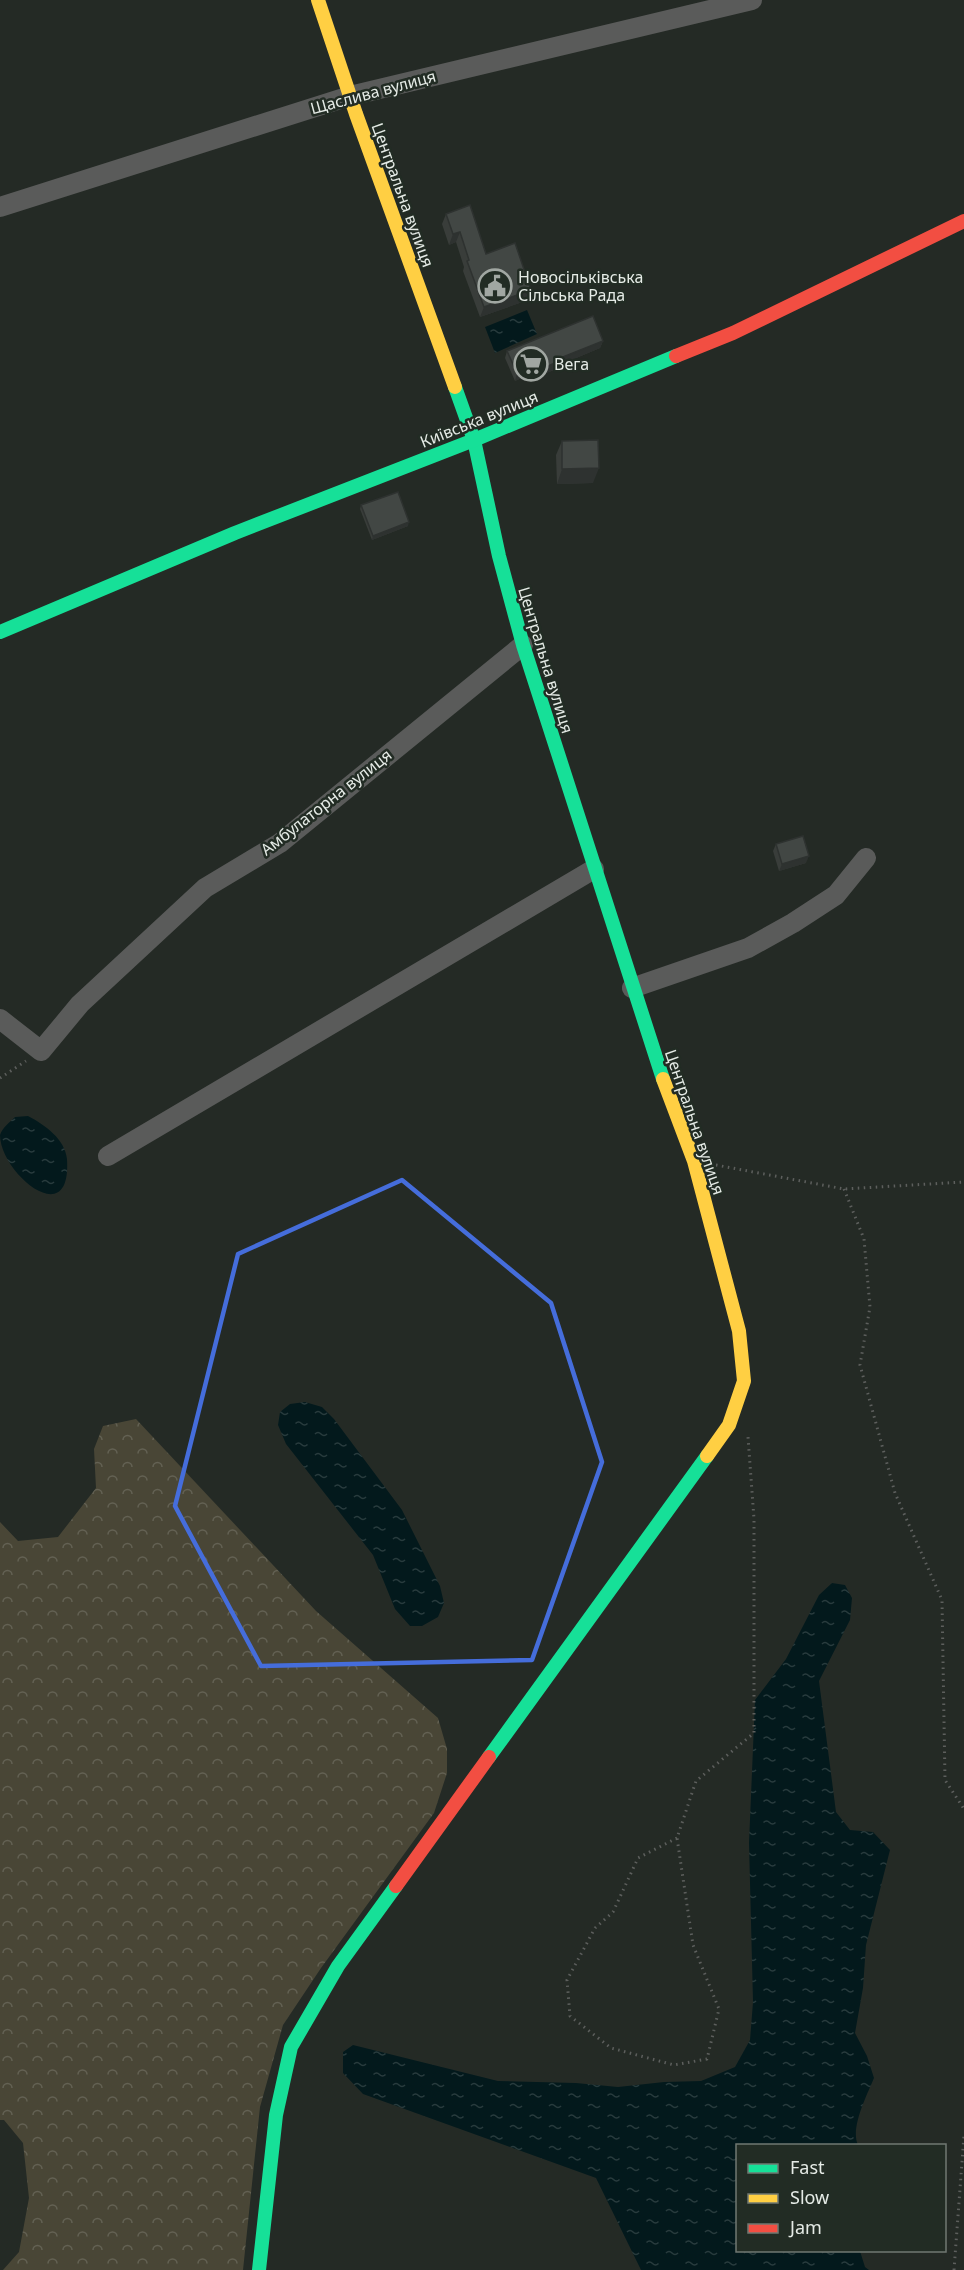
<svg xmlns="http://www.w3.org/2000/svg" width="964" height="2270" font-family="'Noto Sans',sans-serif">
  <defs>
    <pattern id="forest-crowns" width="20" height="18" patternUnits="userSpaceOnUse" patternTransform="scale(1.5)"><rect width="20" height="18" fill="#494636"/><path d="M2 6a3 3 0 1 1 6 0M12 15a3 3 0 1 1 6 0" fill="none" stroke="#636153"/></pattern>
    <pattern id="water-ripples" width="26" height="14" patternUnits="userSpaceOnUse" patternTransform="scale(1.5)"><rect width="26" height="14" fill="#03191c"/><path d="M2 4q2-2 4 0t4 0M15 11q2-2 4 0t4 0" fill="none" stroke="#283b3d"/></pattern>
  </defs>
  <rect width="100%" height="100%" fill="#242a25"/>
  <polygon fill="url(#forest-crowns)" points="136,1419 316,1611 438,1718 447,1749 447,1773 434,1813 321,1968 283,2025 260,2107 243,2270 3,2270 19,2252 29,2198 23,2143 4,2120 0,2120 0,1522 18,1541 58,1537 96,1488 94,1449 103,1426"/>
  <g fill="url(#water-ripples)">
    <polygon points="527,310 537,334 495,353 485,327"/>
    <path d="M28,1116C45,1125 65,1139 67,1159C72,1233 0,1173 0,1135C2,1128 10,1122 15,1117Z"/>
    <polygon points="305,1402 322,1407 334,1419 402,1510 440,1586 444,1603 438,1617 422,1626 410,1626 395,1609 373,1555 286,1444 278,1425 280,1412 290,1404"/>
    <path d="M832,1583L845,1585L852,1598L850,1620L819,1681L836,1812L850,1830L873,1832L890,1850L866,1945L863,1988L855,2033L867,2056L874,2078C867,2095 850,2128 858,2145L738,2146V2250L860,2251L865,2267L869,2270H641L596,2178L363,2094L343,2073V2052L353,2045L498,2081L576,2083L618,2087L664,2082L701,2081L735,2067L750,2040L753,2002L749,1843L755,1700L786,1659L819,1595Z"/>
  </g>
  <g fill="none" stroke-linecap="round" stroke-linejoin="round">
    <g stroke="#5d5f5d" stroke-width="3" stroke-dasharray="1.5 4.5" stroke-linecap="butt">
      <polyline points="0,1078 26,1061"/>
      <polyline points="716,1165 844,1189 964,1182"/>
      <polyline points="844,1189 864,1239 870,1307 860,1365 895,1493 942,1600 945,1780 964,1809"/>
      <polyline points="677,1838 638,1858 613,1912 595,1928 567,1980 570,2016 611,2048 674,2065 707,2059 719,2009 693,1945 677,1838 696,1781 754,1733 754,1519 748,1437"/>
      <polyline points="954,2270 964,2135"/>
    </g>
    <g stroke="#5a5b5a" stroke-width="20">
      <polyline points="0,207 350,96 752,0"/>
      <polyline points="632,988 748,948 793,923 836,895 866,858"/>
      <polyline points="0,1019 41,1051 80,1004 205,888 280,843 523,645"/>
      <polyline points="108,1156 594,869"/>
    </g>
    <g stroke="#16e098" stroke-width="14">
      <polyline points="455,387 474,440 499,556 523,645 663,1079"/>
      <polyline points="0,632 235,533 474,440 676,356"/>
      <polyline points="489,1757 707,1456"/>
      <polyline points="259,2270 276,2115 291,2047 338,1966 396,1886"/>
    </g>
    <g stroke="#ffcf43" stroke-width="14">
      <polyline points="318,0 356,114 455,387"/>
      <polyline points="663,1079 694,1161 739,1331 744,1381 729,1425 707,1456"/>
    </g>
    <g stroke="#f24e42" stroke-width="14">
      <polyline points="676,356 733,333 964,221"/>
      <polyline points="396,1886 489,1757"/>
    </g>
  </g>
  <g fill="#393d3a">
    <polygon points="446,214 486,254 531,290 528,300 480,317 463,271 464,267 456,242 449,245 442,224"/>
    <polygon points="603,341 600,348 557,366 556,369 539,376 536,371 515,381 505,358 507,351"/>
    <polygon points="562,441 593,483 557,484 556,455"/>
    <polygon points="361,505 408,526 372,540 360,509"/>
    <polygon points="776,844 806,863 779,871 773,851"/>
  </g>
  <g fill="#2e3230">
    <polygon points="460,232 456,242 449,245 453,234"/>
    <polygon points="531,290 528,300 480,317 484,307"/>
    <polygon points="603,341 600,348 557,366 556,369 539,376 542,369 558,359"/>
    <polygon points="539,363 536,371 515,381 517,373"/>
    <polygon points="599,468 593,483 557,484 562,469"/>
    <polygon points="409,522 408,526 372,540 373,536"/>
    <polygon points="809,856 806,863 779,871 782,864"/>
  </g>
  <g fill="#424744" stroke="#2e3230" stroke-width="1.5">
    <polygon points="470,205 486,254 515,243 531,290 484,307 467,261 469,260 460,232 453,234 446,214"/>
    <polygon points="593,316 603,341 558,359 559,361 542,369 539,363 517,373 507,351"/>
    <polygon points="598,440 599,468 562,469 562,441"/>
    <polygon points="398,492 409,522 373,536 361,505"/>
    <polygon points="803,836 809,856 782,864 776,844"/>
  </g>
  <path fill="none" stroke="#456ddb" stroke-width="4.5" stroke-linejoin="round" d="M402,1180L551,1303L602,1462L532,1660L261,1666L175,1506L238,1254Z"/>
  <defs>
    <symbol id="civic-ring" viewBox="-11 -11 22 22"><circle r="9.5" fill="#222c24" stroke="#a1a7a2" stroke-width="1.5"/><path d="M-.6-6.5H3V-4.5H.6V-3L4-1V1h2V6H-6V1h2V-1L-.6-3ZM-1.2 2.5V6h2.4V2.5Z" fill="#a1a7a2"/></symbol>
    <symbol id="supermarket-ring" viewBox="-11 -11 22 22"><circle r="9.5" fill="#222c24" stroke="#a1a7a2" stroke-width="1.5"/><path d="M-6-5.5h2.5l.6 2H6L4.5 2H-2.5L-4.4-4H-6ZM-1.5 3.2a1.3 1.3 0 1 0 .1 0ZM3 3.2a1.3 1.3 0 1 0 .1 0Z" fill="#a1a7a2"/></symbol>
  </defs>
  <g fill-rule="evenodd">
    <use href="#civic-ring" x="476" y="267" width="38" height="38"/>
    <use href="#supermarket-ring" x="512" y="345" width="38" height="38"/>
  </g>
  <g text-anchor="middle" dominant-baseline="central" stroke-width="5" stroke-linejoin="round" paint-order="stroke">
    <g font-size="16" fill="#e5ebe6" stroke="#222c24">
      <text transform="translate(373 92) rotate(-15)">Щаслива вулиця</text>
      <text transform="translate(403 195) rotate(70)">Центральна вулиця</text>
      <text transform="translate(479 419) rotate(-22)">Київська вулиця</text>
      <text transform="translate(546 660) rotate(73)">Центральна вулиця</text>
      <text transform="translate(326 802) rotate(-38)">Амбулаторна вулиця</text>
      <text transform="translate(695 1122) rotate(71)">Центральна вулиця</text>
    </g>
    <g font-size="16" fill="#e5ebe6" stroke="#222c24" text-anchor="start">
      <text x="518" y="277">Новосільківська<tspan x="518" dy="18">Сільська Рада</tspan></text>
      <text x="554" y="364">Вега</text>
    </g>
  </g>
  <rect x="736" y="2144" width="210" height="108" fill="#222c24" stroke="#707872" stroke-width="1.5"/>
  <rect x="748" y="2164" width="30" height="9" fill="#16e098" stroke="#707872" stroke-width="1.5"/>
  <text x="790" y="2174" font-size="18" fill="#e5ebe6">Fast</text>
  <rect x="748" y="2194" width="30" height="9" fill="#ffcf43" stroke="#707872" stroke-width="1.5"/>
  <text x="790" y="2204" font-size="18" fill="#e5ebe6">Slow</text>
  <rect x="748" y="2224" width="30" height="9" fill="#f24e42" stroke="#707872" stroke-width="1.5"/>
  <text x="790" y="2234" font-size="18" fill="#e5ebe6">Jam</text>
</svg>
